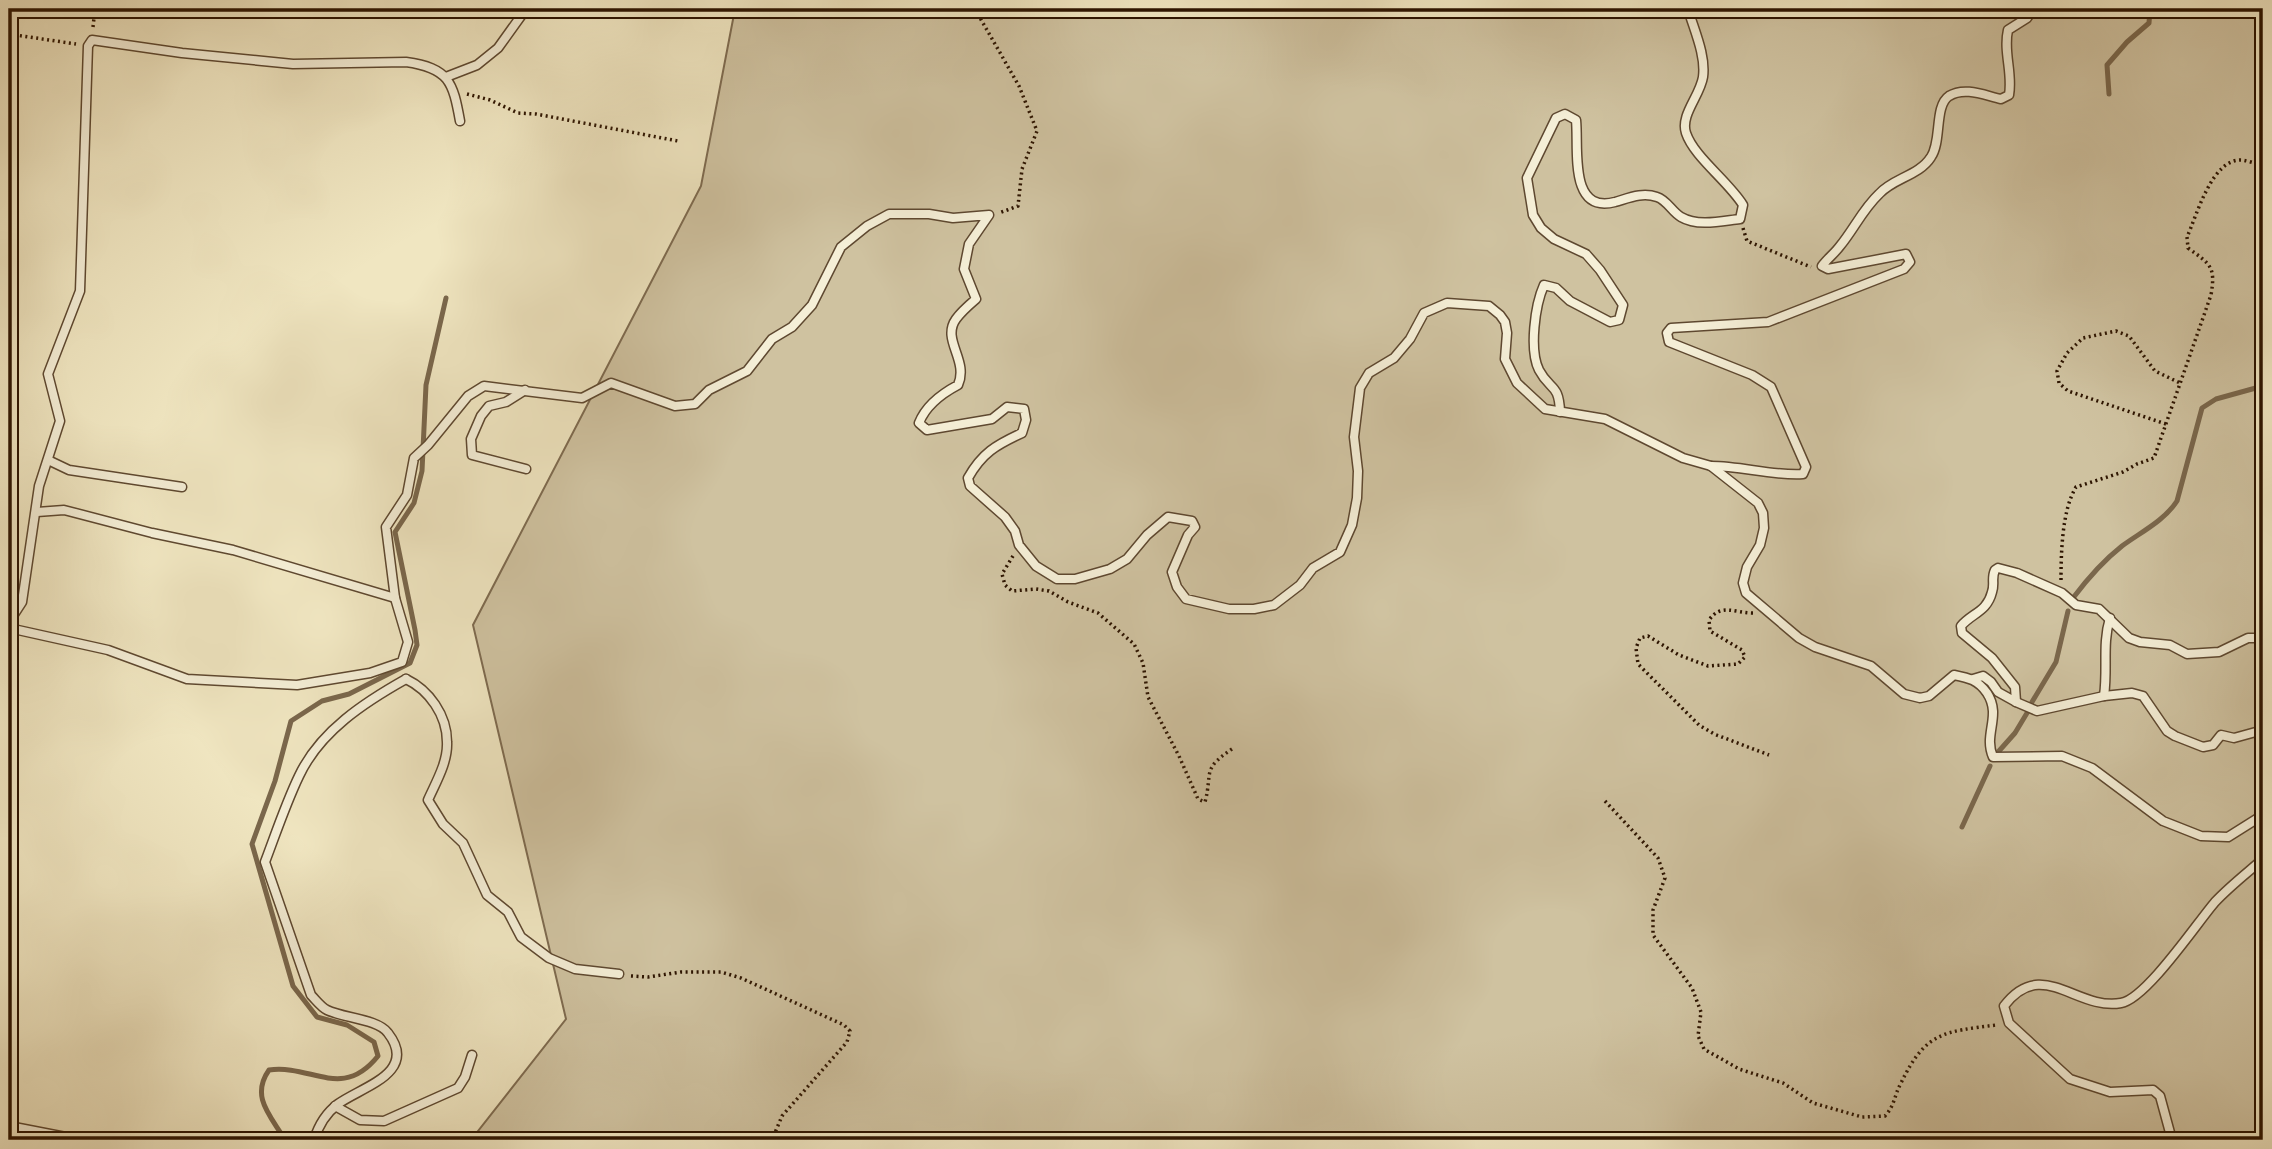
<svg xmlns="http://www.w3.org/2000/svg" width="2272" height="1149" font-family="'Libre Caslon Text',serif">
  <rect width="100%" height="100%" fill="#f0e6c1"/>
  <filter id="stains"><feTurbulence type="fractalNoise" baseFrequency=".00286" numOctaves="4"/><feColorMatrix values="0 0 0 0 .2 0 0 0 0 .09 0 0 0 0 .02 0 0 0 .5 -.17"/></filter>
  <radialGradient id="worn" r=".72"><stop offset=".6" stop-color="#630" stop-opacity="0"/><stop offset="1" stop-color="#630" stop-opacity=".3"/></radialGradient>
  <polygon fill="#cfc2a0" stroke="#7e6b50" stroke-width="2" points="735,9 2263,9 2263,1140 471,1140 566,1019 473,625 701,186"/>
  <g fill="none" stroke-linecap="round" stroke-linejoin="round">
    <g stroke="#7a674c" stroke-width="5">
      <polyline points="2109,94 2107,65 2127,42 2149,23 2150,9"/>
      <path d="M2073,598C2088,578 2103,561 2122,546C2141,532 2164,521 2177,501L2202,408L2216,399L2263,386"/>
      <polyline points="2032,702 2056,662 2068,611"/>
      <polyline points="1999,751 2015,733 2027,713"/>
      <polyline points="1962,827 1990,766"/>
      <path d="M285,1140C271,1116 250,1097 269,1070C312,1064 342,1101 378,1056L374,1042L347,1025L317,1017L293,986L252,844L275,781L291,721L322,701L349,694L410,663L417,645L415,630L395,532L414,503L422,471L426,385L446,298"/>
    </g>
    <defs>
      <g id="lane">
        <polyline points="446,77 477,65 498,48 526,9"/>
        <polyline points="525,390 506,402 489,406 481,416 471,439 472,455 526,469"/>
        <path d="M1560,412C1559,383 1550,391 1539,370C1529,350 1535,305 1544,285L1556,288L1570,301L1610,322L1619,320L1623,305L1600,270L1586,254L1554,239L1541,228L1533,215L1527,178L1556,118L1565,114L1576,120C1579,148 1568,214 1615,202C1629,198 1642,192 1657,197C1667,200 1672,212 1681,217C1698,227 1722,221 1740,219L1743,205C1728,181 1694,157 1686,133C1680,115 1700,96 1703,77C1706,55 1694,30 1688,9"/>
        <polyline points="48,460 69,470 182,487"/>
        <path d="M1711,466C1742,466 1772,476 1803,474L1806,467L1771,387L1752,375L1669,342L1667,333L1671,328L1768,322L1904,269L1910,262L1906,254L1828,269L1822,266C1827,259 1835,253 1840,246C1854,229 1863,209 1879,194C1893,178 1919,176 1931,157C1942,141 1934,106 1949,96C1965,86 1986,96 2001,99L2009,95C2013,73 2003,52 2008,30L2027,18L2033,9"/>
        <polyline points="37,512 64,510 152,533 233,550 395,598"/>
        <path d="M9,622L22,602L39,486L60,421L48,374L80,291L88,46L92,40L182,53L293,64L406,62C449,68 453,82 460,121"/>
        <path d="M9,628L108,650L187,679L297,685L370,673L402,662L408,642L395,598L386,527L407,495L414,458L428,445L468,396L484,386L582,398L611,383L675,406L695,404L709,390L747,371L772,339L792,327L812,305L841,247L867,226L889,214H929L953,218L989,215L969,244L964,269L976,299C969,305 961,312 956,319C941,340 969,360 958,385C941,394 926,405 919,423L927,430L992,419L1007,407L1024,409L1026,420L1022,433C996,445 982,453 968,478L970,486L1005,517L1015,531L1019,545L1036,566L1057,579H1075L1110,569L1127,559L1147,535L1168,517L1192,521L1195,527L1188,535L1172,572L1177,587L1186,599L1229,609H1254L1274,605L1300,585L1313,568L1340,552L1352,525L1357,498L1358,471L1354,437L1360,388L1369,373L1394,358L1410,339L1424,313L1447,303L1489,306L1500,315L1505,322L1507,333L1505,359L1517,383L1545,409L1605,419L1683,458L1711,466L1758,503L1763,513L1764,528L1760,545L1747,567L1743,583L1746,593L1799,638L1815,647L1871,666L1904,694L1920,698L1929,696L1954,675C1969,678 1978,680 1987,693C2002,716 1983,734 1993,757L2062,756L2092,768L2163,821L2201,836L2228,837L2263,815"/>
        <path d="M406,679C429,690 447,715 447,742C448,762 436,782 428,800L443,824L463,843L487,895L508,912L521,937L549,958L575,969L619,974"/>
        <polyline points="1973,679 1983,676 1991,682 1998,692 2016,702 2037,711 2104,696 2132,693 2143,696 2167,731 2175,736 2203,747 2213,745 2221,735 2234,738 2263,730"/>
        <path d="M2104,696C2108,669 2102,644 2110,618"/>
        <path d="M2016,702L2015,687L1992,658L1962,633L1961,626C1972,613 1987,612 1992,592C1995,584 1991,578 1995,570L1998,568L2017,573L2062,593L2076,605L2099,609L2129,638L2140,642L2170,645L2187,654L2219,652L2248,638H2263"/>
        <polyline points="335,1106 360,1120 384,1121 458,1088 465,1077 472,1055"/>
        <polyline points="9,1126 81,1140"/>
        <path d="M314,1140C318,1127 326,1113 338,1104C361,1087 419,1073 388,1033C378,1019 343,1018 327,1010C321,1007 316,1000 311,995L265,862C276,833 286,803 299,776C320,731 365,702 406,679"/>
        <path d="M2172,1140L2160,1096L2153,1090L2110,1092L2070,1079L2009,1023L2004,1006C2042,956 2076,1011 2121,1003C2146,999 2197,923 2215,902C2230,886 2247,873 2263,859"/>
      </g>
    </defs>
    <use href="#lane" stroke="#5e4830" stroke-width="11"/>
    <g stroke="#2d1400" stroke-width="3.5" stroke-dasharray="2 3.5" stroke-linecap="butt">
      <polyline points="975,9 1019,86 1037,131 1022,169 1018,206 999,213"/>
      <polyline points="93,27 95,9"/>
      <polyline points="9,34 76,44"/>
      <polyline points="467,94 490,100 518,113 536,114 678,141"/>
      <polyline points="1743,228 1747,241 1811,267"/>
      <polyline points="2166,424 2068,391 2059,383 2057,371 2067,353 2083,338 2116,331 2129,336 2155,371 2180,383"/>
      <path d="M1013,556L1002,574L1005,585L1012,591L1036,589L1049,591L1068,602L1098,613L1134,644L1143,663L1148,697L1179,756L1198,799L1205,802C1213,772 1201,770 1232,749"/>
      <path d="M2061,580C2061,553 2062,510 2076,487L2123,472L2137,464L2154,458L2211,295C2216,266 2210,264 2188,248L2187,237C2197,215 2212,158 2242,160C2249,161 2257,164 2263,166"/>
      <path d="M1753,613C1735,613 1721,603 1709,620L1710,631L1742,650L1745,657L1738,664L1708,666L1679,655L1648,636L1640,638L1636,648L1638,664L1699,725L1714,734L1769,755"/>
      <path d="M1605,801L1658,858L1665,878L1653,910V935L1692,988L1701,1012L1698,1036L1704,1049L1739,1069L1783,1083L1813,1103L1862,1117L1885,1116C1895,1105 1894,1096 1901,1083C1926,1031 1944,1032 1996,1025"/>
      <polyline points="631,976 648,977 681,972 721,972 741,978 844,1025 850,1031 847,1042 782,1116 774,1135 776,1140"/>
    </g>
    <use href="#lane" stroke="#f5efd7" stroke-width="8"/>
  </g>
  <rect width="2272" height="1149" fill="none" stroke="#f0e6c1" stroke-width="35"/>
  <rect x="10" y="10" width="2251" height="1128" fill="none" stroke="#2d1400" stroke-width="3.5"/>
  <rect x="18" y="18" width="2237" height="1114" fill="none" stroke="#2d1400" stroke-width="2"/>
  <rect width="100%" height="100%" filter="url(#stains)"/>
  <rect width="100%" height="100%" fill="url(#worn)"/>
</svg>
